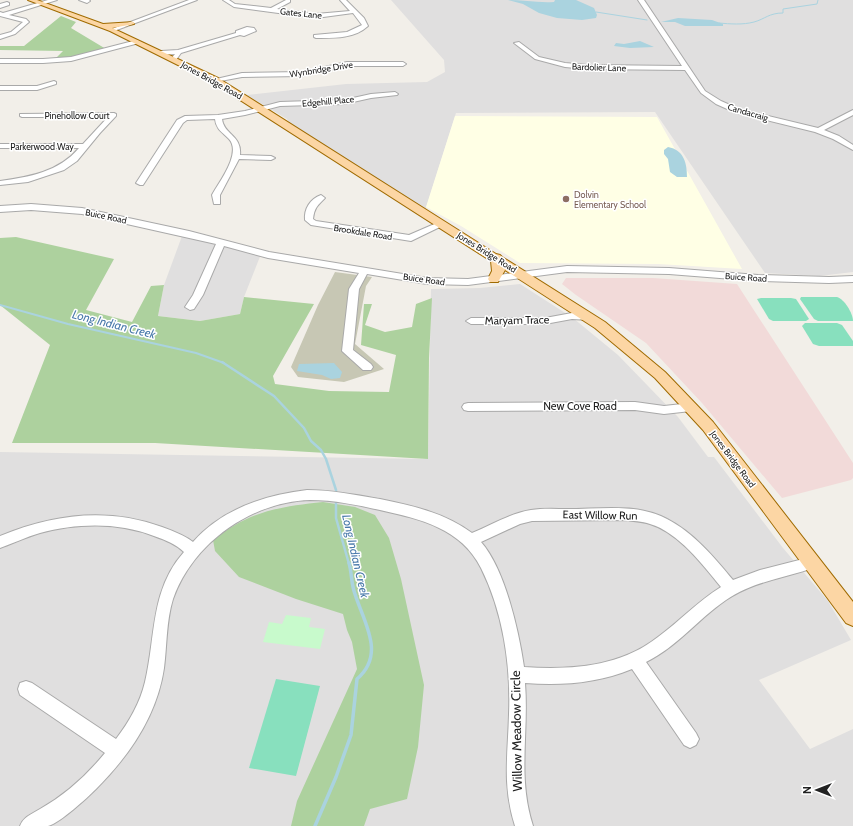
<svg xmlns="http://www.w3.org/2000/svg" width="853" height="826" font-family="Cabin,sans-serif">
  <rect width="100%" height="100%" fill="#f2efe9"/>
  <g fill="#e0dfdf">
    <polygon points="391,0 853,0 853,272 819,276 765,273 655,112 456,113 425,211 297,135 287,119 247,95 346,84 427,82 445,72 444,60"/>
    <polygon points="182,236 261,254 244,297 240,314 200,321 158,316 164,285"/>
    <polygon points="520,284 573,318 618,355 678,417 708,457 714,457 783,548 828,601 851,640 759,680 810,749 853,729 853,826 0,826 0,452 428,459 431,289 480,288"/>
  </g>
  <polygon fill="#f2dad9" points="566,278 653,278 737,284 853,463 853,478 851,480 782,498 702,403 646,343 576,295 562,284"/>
  <polygon fill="#ffffe5" points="455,116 657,117 742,269 658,264 520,263 461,226 426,207"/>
  <polygon fill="#c7c7b4" points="335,272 372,277 366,286 355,344 384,369 344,382 298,377 291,367 318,305"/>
  <g fill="#add19e">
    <polygon points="61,16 76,22 71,28 106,49 80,56 54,60 63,51 0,50 0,46 24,46"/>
    <polygon points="16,237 114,259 86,310 132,322 151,286 164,285 158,316 200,321 240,314 244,297 314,304 273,376 275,384 329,391 389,392 396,355 361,345 364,304 372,304 365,325 385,332 412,327 416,304 432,298 429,358 428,459 155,443 12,443 50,345 0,305 0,238"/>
    <path d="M323,502L355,507L375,515L389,538L401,579L424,685L418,747L407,799L370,809L364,826H291L297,801L357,669L352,642L347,630L343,614L296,599L239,577L215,551L213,540C250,511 278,507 323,502Z"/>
  </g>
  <polygon fill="#c8facc" points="286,615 311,618 309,627 325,629 320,649 263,642 269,622 282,624"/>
  <g fill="#88e0be">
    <path d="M801,297H837C844,299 853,313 853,321H818L814,319L800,299Z"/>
    <polygon points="761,298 791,298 796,299 809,319 806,321 773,321 769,319 757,299"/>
    <polygon points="805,323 837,323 842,325 853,341 853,346 819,346 813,344 802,326"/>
    <polygon points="276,679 320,686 296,776 249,768"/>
  </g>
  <g fill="#aad3df">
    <path d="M508,0C523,0 538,3 554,2L555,0H576L594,8L597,15L596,18L582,20L557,18L539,13L523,4Z"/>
    <polygon points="678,18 712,20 723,24 723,26 685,26 675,22 661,22"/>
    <polygon points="640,41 654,47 630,48 614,46 616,43 624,44"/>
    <path d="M668,147C684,150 687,163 687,177H677L670,172L668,159L664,154V150Z"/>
    <polygon points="334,363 342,372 340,378 331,379 322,375 297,371 299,364"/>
  </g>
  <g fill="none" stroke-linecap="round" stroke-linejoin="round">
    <g stroke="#aad3df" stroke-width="1">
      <polyline points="596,12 647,20"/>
      <path d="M719,23C730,24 743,25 754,22C765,19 769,13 783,13V9L817,4L818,0"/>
    </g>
    <polyline stroke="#aad3df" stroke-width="2" points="0,305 68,324 196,353 224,363"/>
    <g stroke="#aad3df" stroke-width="2.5">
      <polyline points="222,362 274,396 304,428 311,441 321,450 326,459 336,490 336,495"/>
      <polyline points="336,500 336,518 349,564"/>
    </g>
    <path stroke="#aad3df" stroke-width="3.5" d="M315,826L336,777L351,735L357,679C386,654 364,623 355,594C351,584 352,573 349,563"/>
    <defs>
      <g id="minor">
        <polygon points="48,0 57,0 9,15 26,19 29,22 15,34 0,39 0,35 11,32 23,22 0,16 0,12 3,13"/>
        <polygon points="79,0 89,0 90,1 87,3"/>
        <polygon points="189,0 197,0 114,31 109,30"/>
        <path d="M223,0H229L235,4L271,8L286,0H290V2L277,9L316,14L350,11L340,0H346L364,18L368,26C354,39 333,38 316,38L314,37V35L347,32L362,25L353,13L316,18L234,7Z"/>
        <polygon points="638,0 644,0 705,91 721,101 739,109 818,128 853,110 853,115 824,130 839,136 853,145 853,150 833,139 815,132 754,117 734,112 716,104 701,93 685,70 587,69 565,67 535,59 514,43 519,42 539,57 565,63 587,65 682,66"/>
        <polygon points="7,2 9,3 9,5 0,8 0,4"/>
        <polygon points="247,27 254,28 256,31 244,36 240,35 181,53 176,60 171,59 175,54 161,55 158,53 161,51 178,50 236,33 236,31"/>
        <polygon points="137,40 140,42 139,43 71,61 43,63 0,63 0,59 43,59 71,57"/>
        <polygon points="347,62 403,62 406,64 403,66 347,66 302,76 242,77 215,82 212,80 242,73 302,72"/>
        <polygon points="54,81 56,82 56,84 37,90 0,90 0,86 37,86"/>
        <path d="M395,92L398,94L397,95L371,98L344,104L280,106L245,115L222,119C224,135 242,135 240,155L271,156L275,158L271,160L239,159L220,195V204H214L212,195C219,182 242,153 229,139C222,132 216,129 215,119L187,120L183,123L143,185H140L136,183L177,120L185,116L218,115L245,111L280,102L344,100L371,94Z"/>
        <path d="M114,113L116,114V116L100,133L77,161L64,170L28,182L0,185V181C29,177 59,172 79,148H0V144H83L108,117H22L20,116V114Z"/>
        <path d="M321,195L325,198C318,205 314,208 313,219L316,221L409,235L439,222H445L446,224L411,241L311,225L305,220C304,209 310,199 321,195Z"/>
        <polygon points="31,204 82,208 189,231 269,252 427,278 468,279 567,266 669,268 758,275 829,277 853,276 853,282 829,283 758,281 669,274 567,272 468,285 427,284 367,274 359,289 353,350 371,364 373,367 371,370 363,370 342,351 349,289 359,273 268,258 224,246 203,295 194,309 190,310 185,307 193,295 216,244 82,214 31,210 0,212 0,206"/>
        <polygon points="572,313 589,314 594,317 589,320 572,319 545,324 471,324 466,321 471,318 545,318"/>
        <polygon points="635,402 664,406 691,403 695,404 697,407 695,410 691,411 664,414 635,410 468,411 464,410 462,407 464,404 468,403"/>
        <path d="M307,490C332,490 356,495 380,499C414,506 445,513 472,533C491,525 511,513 531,510C543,508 556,509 568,509C600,509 638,503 667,519C694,533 714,557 733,580L760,570L811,557L816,559L818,563L816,567C785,578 754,581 726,600C698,619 677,647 646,662L696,733L699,739L696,745L690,748L684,745L632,669C598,683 562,686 525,683C529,734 517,776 533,826H515C502,785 508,755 509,714C511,665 503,612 481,568C461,528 420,519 380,510C357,505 334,500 310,500C251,502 193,543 173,599C166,621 167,646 164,668C157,716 129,756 96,789C87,798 60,823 48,826C40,826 28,826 20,826C23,817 32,814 40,809C65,795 87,775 105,753L20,695L18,689L20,683L26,681L32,683L116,739C129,722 140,703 145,682C156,636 150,590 184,552C176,544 165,540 154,536C118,522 77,523 40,533C26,537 14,543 0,548V536C53,514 108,507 162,527C173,531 184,535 193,542C222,509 265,495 307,490ZM625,520C633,521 642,521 650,524C678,532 703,565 721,587C698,601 680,621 658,637C620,667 571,670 524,667C519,632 505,569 481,542L520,524L532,521Z"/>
      </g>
      <polygon id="major" points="28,0 37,0 103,24 134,22 134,24 112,28 218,78 496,254 500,255 502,257 605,322 665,372 713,422 853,602 853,626 846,623 703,430 655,378 595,328 505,270 498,282 490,282 488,279 492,271 491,261 212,82 110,31"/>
    </defs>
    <use href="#minor" stroke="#a9a9a9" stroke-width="2"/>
    <use href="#major" stroke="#a06b00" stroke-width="2"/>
    <use href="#minor" fill="#fff" fill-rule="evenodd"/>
    <use href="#major" fill="#fcd6a4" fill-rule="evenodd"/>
  </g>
  <circle fill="#8d6e63" stroke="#fff" stroke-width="1.5" cx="566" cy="199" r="4"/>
  <g text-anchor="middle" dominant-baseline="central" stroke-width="3" stroke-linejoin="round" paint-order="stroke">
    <g font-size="9" fill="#222" stroke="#fff">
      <text transform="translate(301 13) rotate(6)">Gates Lane</text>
      <text transform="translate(599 67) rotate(2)">Bardolier Lane</text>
      <text transform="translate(321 69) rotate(-9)">Wynbridge Drive</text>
      <text transform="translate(212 80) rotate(29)">Jones Bridge Road</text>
      <text transform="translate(328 101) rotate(-5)">Edgehill Place</text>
      <text transform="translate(748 112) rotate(16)">Candacraig</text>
      <text x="77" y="115">Pinehollow Court</text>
      <text x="42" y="146">Parkerwood Way</text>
      <text transform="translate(106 216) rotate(12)">Buice Road</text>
      <text transform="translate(363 232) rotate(9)">Brookdale Road</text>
      <text transform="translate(487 252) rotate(32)">Jones Bridge Road</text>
      <text transform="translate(746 277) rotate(4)">Buice Road</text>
      <text transform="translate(424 279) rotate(8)">Buice Road</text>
      <text transform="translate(733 459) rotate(53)">Jones Bridge Road</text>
    </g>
    <g font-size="9" fill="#785e54" stroke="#fff" text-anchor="start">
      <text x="574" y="194">Dolvin<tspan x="574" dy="10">Elementary School</tspan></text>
    </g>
    <g font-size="11" fill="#222" stroke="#fff">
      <text transform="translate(517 320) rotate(-1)">Maryam Trace</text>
      <text x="580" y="406">New Cove Road</text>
      <text transform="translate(600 515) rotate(1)">East Willow Run</text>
    </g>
    <g font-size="12" font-style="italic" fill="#4a7aab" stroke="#fff">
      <text transform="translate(114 324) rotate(14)">Long Indian Creek</text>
      <text transform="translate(356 556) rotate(77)">Long Indian Creek</text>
    </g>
    <g font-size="13" fill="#222" stroke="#fff">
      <text transform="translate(516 731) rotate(-91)">Willow Meadow Circle</text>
    </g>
  </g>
  <g transform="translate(817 790) rotate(270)" stroke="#ffffff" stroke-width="3" paint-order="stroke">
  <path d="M0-3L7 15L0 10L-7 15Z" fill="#222222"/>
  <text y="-6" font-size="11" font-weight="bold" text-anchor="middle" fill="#222222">N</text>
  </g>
</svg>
